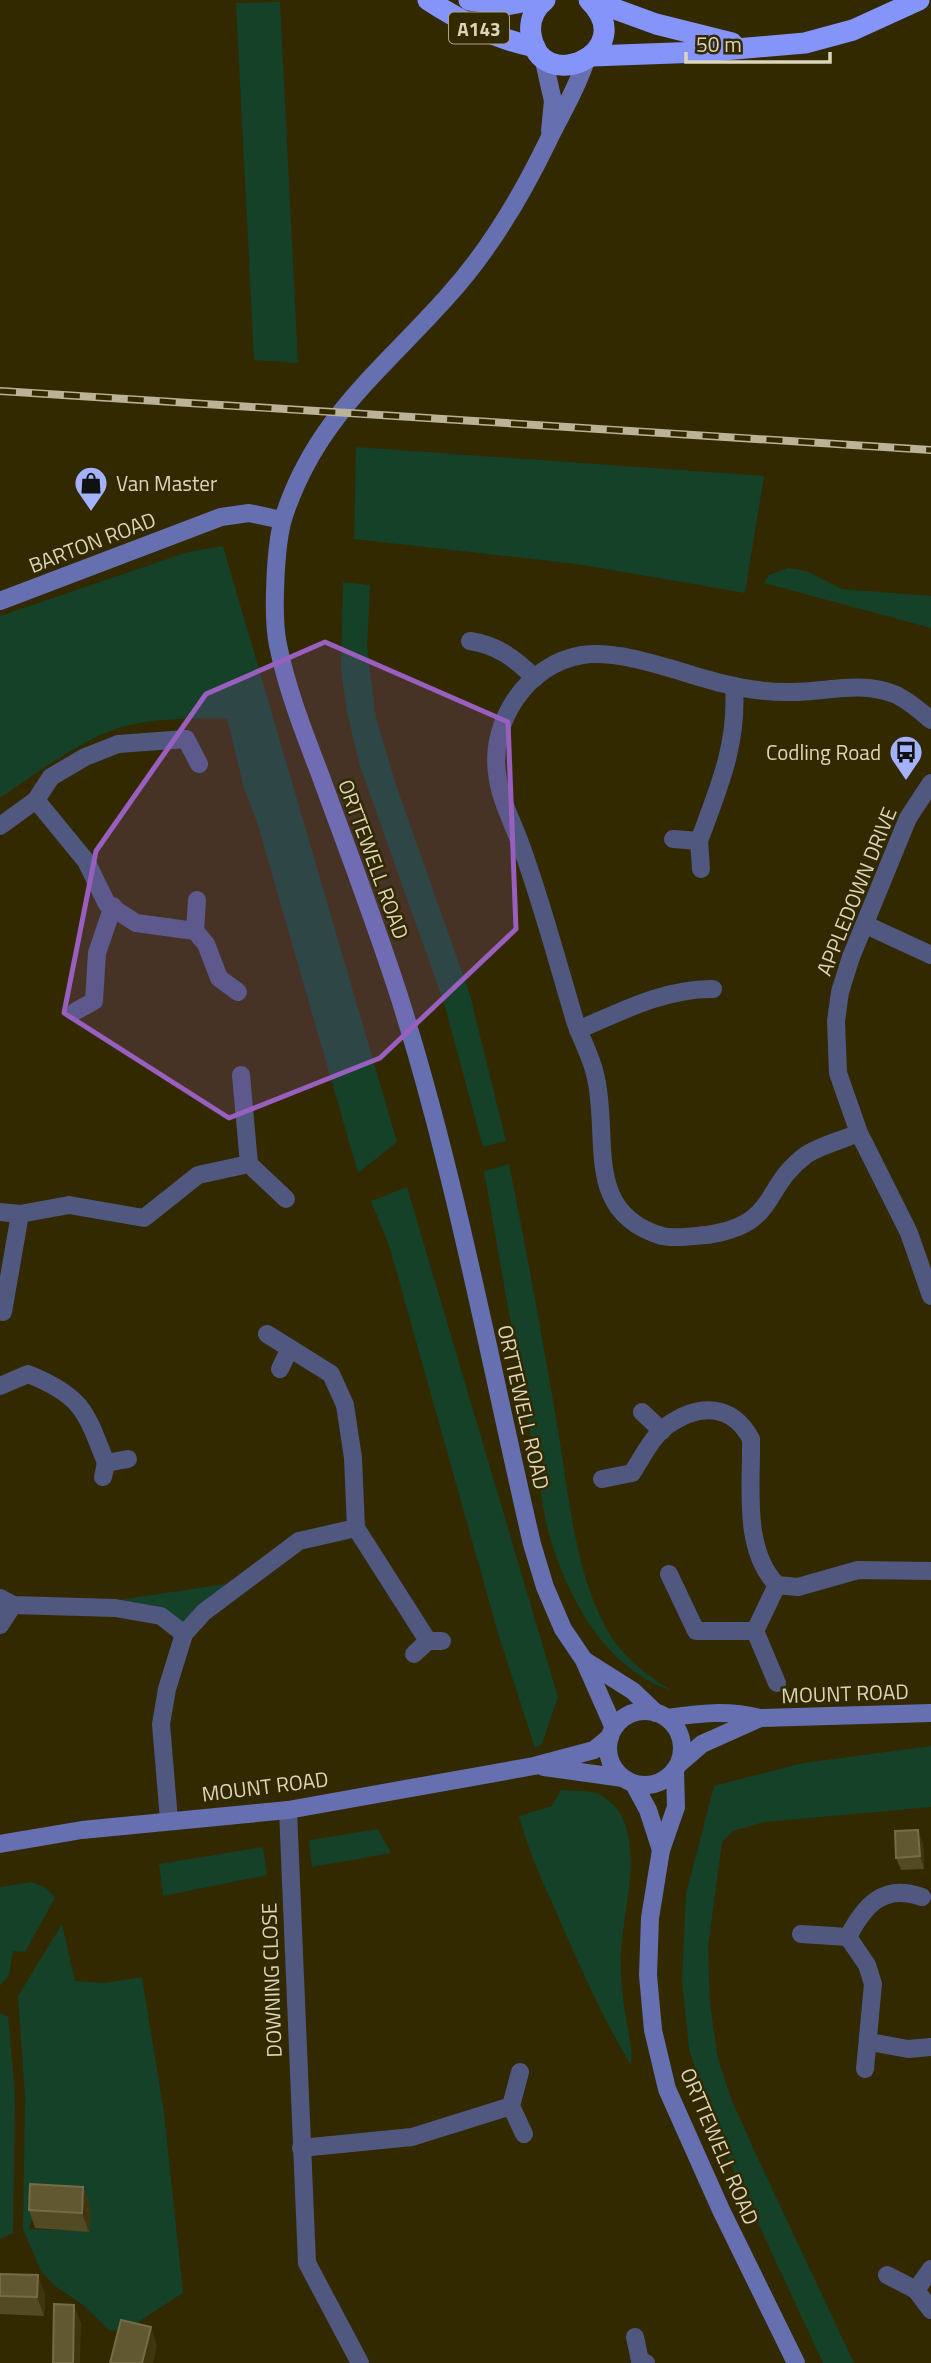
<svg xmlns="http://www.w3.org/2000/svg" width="931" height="2363" font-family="'Titillium Web',sans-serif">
  <rect width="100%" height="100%" fill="#322901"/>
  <g fill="#144128" fill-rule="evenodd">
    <polygon points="280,2 298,363 254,360 236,3"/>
    <polygon points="356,447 764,476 745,593 577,564 354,539"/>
    <path d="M223,546L397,1142L358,1173L258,825L244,788L227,718C190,719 146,717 110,731C71,747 35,774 0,798V616L188,552Z"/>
    <polygon points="788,568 806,571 842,589 931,596 931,628 764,583 769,575"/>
    <polygon points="343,582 370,585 367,647 376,718 396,785 470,995 506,1141 483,1147 444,1003 360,766 347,712 341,669"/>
    <path d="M509,1164C527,1253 543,1341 558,1430C569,1495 574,1567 605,1626C620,1655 645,1674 672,1691C601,1667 564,1591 546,1523L484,1171Z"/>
    <polygon points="407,1187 558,1697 542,1744 535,1748 498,1633 389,1245 371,1201"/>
    <polygon points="225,1584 183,1633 99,1603"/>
    <polygon points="931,1746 931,1807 764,1822 733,1831 722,1842 708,1947 710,2005 718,2058 730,2096 755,2152 854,2363 823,2363 718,2137 689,2049 682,1980 686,1894 714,1786 803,1763"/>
    <path d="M561,1790C572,1791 588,1790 598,1794C652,1818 623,1908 621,1953C620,1974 622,1997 626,2017C628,2034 633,2048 631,2065C602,2017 580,1967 558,1916C543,1882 528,1851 519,1816L552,1806Z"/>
    <polygon points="378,1829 391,1853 312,1867 309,1840"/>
    <polygon points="263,1847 267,1875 163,1896 159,1864"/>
    <polygon points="32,1882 46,1888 55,1898 25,1952 13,1951 9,1975 0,1986 0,1887"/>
    <path d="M62,1924L75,1981L104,1983L142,1977L164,2113L183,2293L124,2331L109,2330L83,2305L55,2286L41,2271L23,2229L25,2097L18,1996ZM37,2203L89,2231L29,2229Z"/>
    <polygon points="0,2013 8,2017 15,2093 13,2233 0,2239"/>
  </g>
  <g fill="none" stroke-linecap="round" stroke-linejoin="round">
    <g stroke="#505880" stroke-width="18">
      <path d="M470,641C498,645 515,659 535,678"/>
      <polyline points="931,783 908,818 851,957 840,992 836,1021 838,1073 859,1133 909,1233 931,1296"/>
      <polyline points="36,800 86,861 107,904 136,923 195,931 206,944 219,978 238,992"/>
      <polyline points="0,826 36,800 51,777 85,757 118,744 186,739 199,764"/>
      <polyline points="673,839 699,841 701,869"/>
      <path d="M699,841C719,787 738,744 734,686"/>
      <polyline points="866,925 931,955"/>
      <polyline points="195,931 197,900"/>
      <polyline points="76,1011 94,1001 97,953 113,906"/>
      <path d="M578,1030C620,1012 666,988 713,989"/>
      <polyline points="241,1075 249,1164 286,1199"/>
      <path d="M859,1133C842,1140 821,1145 806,1155C761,1188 779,1225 706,1235C693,1236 675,1239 662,1236C581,1212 611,1136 595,1074C591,1056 581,1039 575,1021C558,964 543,907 523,851C514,824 500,801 497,773C490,720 528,664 582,655C624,649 683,674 725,684C744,689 767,692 788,692C824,693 859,680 894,694C907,699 920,711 931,720"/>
      <polyline points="0,1212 20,1214 69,1205 144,1218 198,1175 249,1164"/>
      <polyline points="3,1312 20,1214"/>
      <polyline points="267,1334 331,1374 345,1405 353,1458 356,1528 428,1641"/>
      <polyline points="280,1369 289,1350"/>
      <path d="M0,1386L28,1374C83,1396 86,1412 106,1463"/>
      <polyline points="642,1412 662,1431"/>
      <polyline points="103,1477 106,1463 128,1459"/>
      <path d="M602,1479L632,1473C642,1458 653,1435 668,1425C700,1403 732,1404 751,1439C752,1485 742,1549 777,1585"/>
      <polyline points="669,1574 696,1631 755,1631 777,1683"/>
      <polyline points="0,1598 13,1605 115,1608 161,1616 184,1634"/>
      <polyline points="0,1625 13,1605"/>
      <polyline points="755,1631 777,1585 798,1587 858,1570 931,1571"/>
      <polyline points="414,1654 428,1641 442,1641"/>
      <polyline points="288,1810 307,2263 360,2363"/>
      <polyline points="169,1820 161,1724 167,1689 184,1634 204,1612 299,1541 356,1528"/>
      <path d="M801,1934L848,1937C864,1906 883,1883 922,1897"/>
      <polyline points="848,1937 867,1965 873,1984 865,2069"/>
      <polyline points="870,2042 908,2049 931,2047"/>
      <polyline points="520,2072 511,2106 524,2134"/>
      <polyline points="301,2148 412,2137 511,2106"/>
      <polyline points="887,2275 916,2290 931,2269"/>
      <polyline points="916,2290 931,2310"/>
      <polyline points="635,2337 640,2361 646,2363"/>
    </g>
    <g stroke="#6670b1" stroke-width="18">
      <polyline points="543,57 553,101 550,131"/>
      <path d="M586,60C576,91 562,112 548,141C521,197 489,251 447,297C382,370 316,418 284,516C275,543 272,617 278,645C287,690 305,735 321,777C348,851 376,924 400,999C456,1177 490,1363 532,1544L545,1587L563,1629L584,1660L614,1728"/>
      <polyline points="0,601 221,517 249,513 282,520"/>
      <polyline points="584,1660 633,1691 656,1713"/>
      <circle cx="645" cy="1748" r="37"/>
      <path d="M667,1718C700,1713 728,1710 760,1718L931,1713"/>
      <polyline points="680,1763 702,1744 760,1718"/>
      <polyline points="544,1767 623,1778"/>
      <polyline points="675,1770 676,1807 661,1850 650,1918 648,1975 653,2030 667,2089 721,2210 796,2363"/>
      <polyline points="634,1784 648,1810 661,1850"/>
      <polyline points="0,1844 82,1830 288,1810 534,1766 594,1750 610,1737"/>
    </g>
    <g stroke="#8594f9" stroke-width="21">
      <path d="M428,0C460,21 496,39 535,47"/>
      <polyline points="469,0 506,5 534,0"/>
      <path d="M545,0C535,8 529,20 531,34C539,98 642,52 589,0"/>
      <polyline points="590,0 656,24 732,43"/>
      <polyline points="592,56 701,52 805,43 853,30 919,0"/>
    </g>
    <defs>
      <polyline id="rail" points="0,391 931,450"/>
    </defs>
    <use href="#rail" stroke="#bbb397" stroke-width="8"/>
    <use href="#rail" stroke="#322901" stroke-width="5" stroke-dasharray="16" stroke-linecap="butt"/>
  </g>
  <g fill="#524a22">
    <polygon points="923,1843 924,1869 901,1870 896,1858"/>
    <polygon points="83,2187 90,2206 89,2232 35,2228 29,2210"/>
    <polygon points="0,2274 45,2294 44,2316 0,2314"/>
  </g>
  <g fill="#3f360e">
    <polygon points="918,1830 923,1843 924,1869 920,1856"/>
    <polygon points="83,2187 90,2206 89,2232 82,2213"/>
    <polygon points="38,2275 45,2294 44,2316 37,2297"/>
    <polygon points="74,2305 81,2323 80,2363 73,2363"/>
    <polygon points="151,2327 157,2346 153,2363 142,2363"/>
  </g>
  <g fill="#615832" stroke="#746c48" stroke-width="2">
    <polygon points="918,1830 920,1856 896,1858 895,1831"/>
    <polygon points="30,2184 83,2187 82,2213 29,2210"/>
    <polygon points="0,2274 38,2275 37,2297 0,2296"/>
    <polygon points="54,2304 74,2305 73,2363 53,2363"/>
    <polygon points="121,2320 151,2327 142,2363 110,2363"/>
  </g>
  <path fill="#985fbe" fill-opacity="0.2" stroke="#985fbe" stroke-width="5" stroke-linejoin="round" d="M325,642L508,722L516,929L380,1058L229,1118L64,1013L96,851L206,694Z"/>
  <defs>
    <symbol id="shop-pin" viewBox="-11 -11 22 30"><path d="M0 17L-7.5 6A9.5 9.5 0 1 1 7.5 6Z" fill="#a4b2fc" stroke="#322901"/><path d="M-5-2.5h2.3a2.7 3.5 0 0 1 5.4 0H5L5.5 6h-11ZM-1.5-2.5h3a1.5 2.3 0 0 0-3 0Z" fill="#111"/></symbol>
    <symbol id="bus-pin" viewBox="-11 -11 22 30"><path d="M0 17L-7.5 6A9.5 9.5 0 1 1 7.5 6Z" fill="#a4b2fc" stroke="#322901"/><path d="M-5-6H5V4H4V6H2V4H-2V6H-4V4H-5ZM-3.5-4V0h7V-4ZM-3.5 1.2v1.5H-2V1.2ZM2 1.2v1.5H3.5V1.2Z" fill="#111"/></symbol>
  </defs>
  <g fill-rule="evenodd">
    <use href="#shop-pin" x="72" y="464" width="38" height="52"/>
    <use href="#bus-pin" x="887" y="733" width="38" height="52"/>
  </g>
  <g text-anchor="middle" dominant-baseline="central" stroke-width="5" stroke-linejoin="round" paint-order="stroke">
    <rect fill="#322901" stroke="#a9a183" stroke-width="2" x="449" y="12.5" width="60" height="31" rx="5"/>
    <g font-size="19" font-weight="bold" fill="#dcd5bb">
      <text x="479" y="28">A143</text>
    </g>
    <g font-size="21" fill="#dcd5bb" stroke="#322901" text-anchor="start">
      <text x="116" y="483">Van Master</text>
      <text x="881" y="752" text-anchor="end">Codling Road</text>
    </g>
    <g font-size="21" fill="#dcd5bb" stroke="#322901">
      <text transform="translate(92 542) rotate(-21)">BARTON ROAD</text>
      <text transform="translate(374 859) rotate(70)">ORTTEWELL ROAD</text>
      <text transform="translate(856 891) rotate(-68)">APPLEDOWN DRIVE</text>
      <text transform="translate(524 1407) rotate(77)">ORTTEWELL ROAD</text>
      <text transform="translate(845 1693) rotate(-2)">MOUNT ROAD</text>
      <text transform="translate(265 1786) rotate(-7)">MOUNT ROAD</text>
      <text transform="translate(271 1980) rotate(-92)">DOWNING CLOSE</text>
      <text transform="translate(720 2146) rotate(67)">ORTTEWELL ROAD</text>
    </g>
  </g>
  <path d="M686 52v10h144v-10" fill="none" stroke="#dcd5bb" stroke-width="3.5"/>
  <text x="696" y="52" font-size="21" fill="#dcd5bb" stroke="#322901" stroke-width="5" paint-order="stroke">50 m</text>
</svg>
